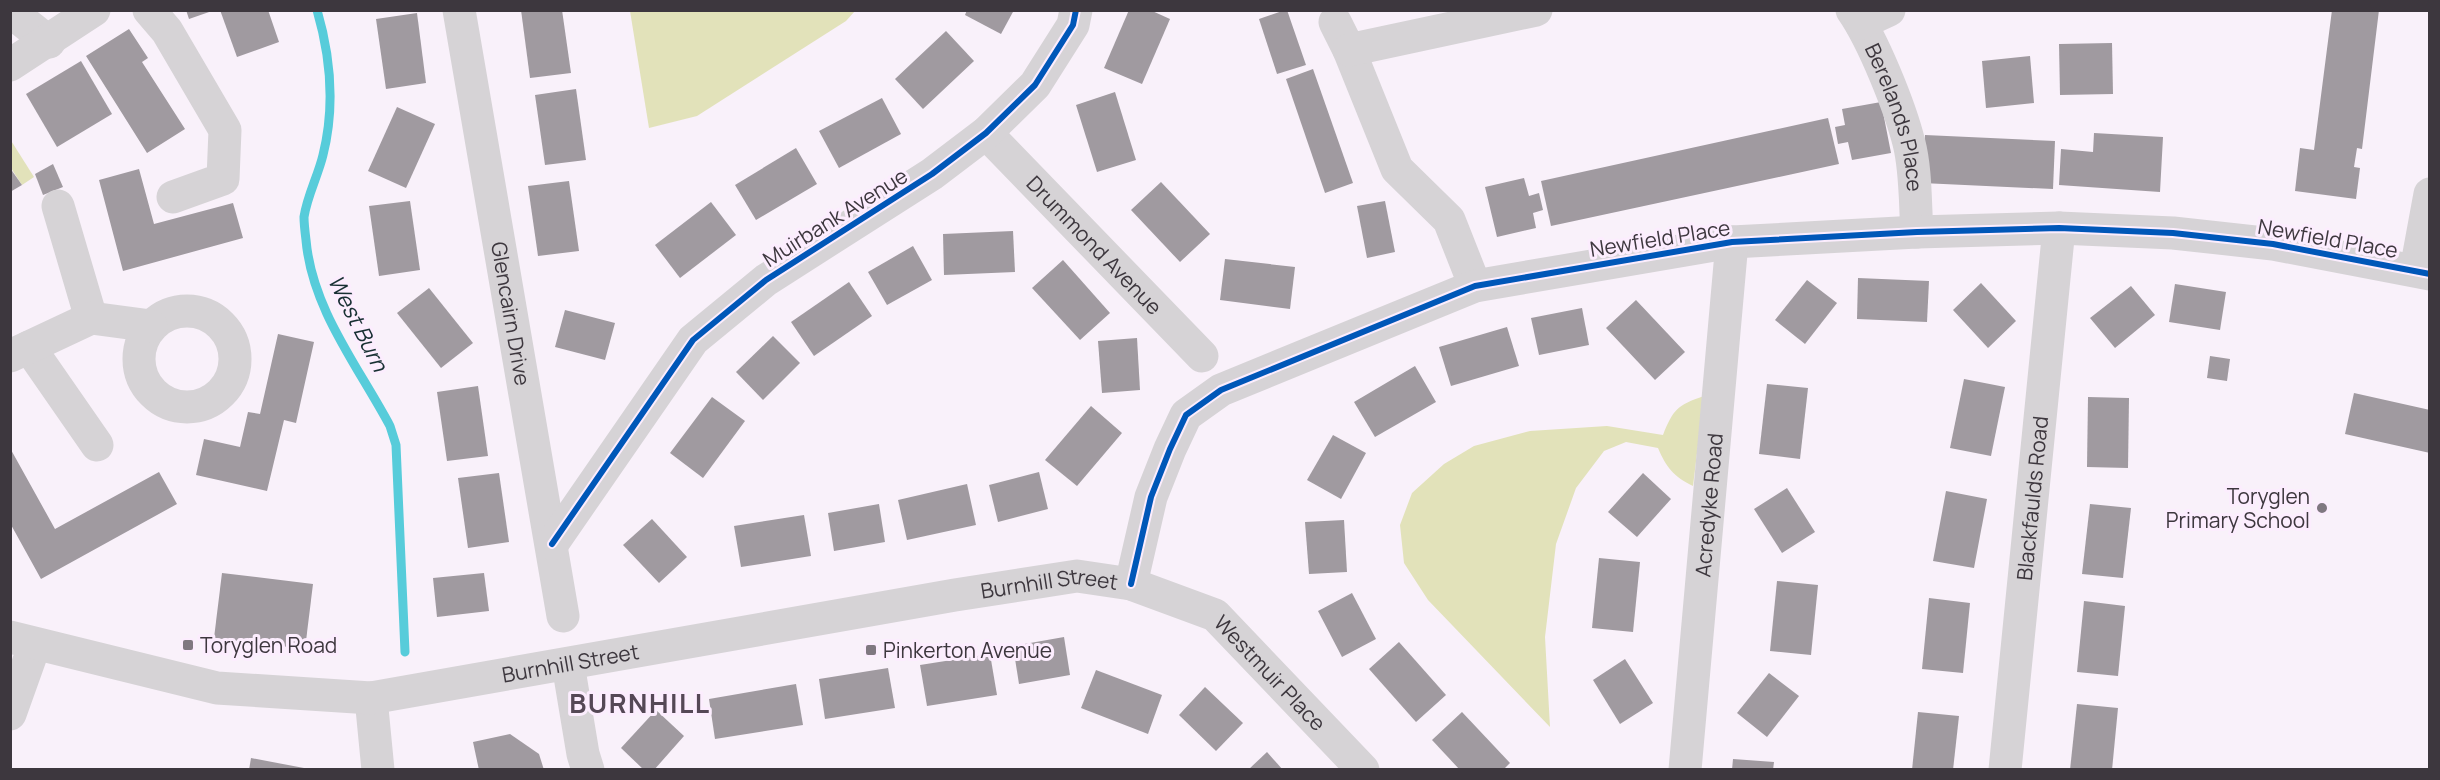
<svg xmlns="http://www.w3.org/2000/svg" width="2440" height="780" font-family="Manrope,sans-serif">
  <rect width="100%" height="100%" fill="#f9f1fa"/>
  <g fill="#e2e2ba">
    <polygon points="630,11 630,10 855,11 846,21 697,116 649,128"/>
    <polygon points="10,139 34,177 22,185 11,168"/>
    <path d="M1704,396L1693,486C1674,477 1666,467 1658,448L1626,442L1604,451L1576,488L1556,544L1545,637L1550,727L1428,600L1404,563L1400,525L1412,493L1444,464L1474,446L1530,431L1607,426L1663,435C1673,410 1677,405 1704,396Z"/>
  </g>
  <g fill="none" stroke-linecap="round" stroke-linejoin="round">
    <path stroke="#57ccda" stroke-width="9" d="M317,10C331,58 335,107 323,155C318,176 307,196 304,217C304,224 305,232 306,240C312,309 358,366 390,426L396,445L405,652"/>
  </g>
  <g fill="#a09aa0">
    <polygon points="186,10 212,10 212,11 189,19"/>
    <polygon points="220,10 268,10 279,42 237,57"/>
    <polygon points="521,10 562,10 571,73 530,78"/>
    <polygon points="967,10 1014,10 1001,34 965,15"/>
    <polygon points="1129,10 1150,10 1170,19 1142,84 1104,68"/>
    <polygon points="1285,10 1287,10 1306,65 1277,74 1259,19"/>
    <polygon points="2332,10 2379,10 2362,149 2357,148 2354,167 2360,168 2356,199 2295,191 2300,148 2314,150"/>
    <polygon points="417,13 426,83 386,89 376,19"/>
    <polygon points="129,29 148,58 142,62 185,129 147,153 86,56"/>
    <polygon points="946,31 974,61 923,109 895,79"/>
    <polygon points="2112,43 2113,94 2060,95 2059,44"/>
    <polygon points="2030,56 2034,103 1986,108 1982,61"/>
    <polygon points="81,61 112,114 57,147 26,94"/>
    <polygon points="1313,69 1353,183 1325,193 1286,79"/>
    <polygon points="576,89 586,160 545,165 535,95"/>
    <polygon points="1115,92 1136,160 1097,172 1076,105"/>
    <polygon points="882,98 901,134 839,168 819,131"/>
    <polygon points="1881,102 1891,153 1852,160 1848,142 1838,144 1835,127 1845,125 1842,109"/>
    <polygon points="397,107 435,124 406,188 368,171"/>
    <polygon points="1828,118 1839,164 1551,226 1541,181"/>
    <polygon points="2094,133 2163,137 2160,192 2059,185 2061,149 2093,152"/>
    <polygon points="1925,135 2055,141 2053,189 1922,183"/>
    <polygon points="796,148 817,184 756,220 735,185"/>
    <polygon points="53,164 63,187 43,195 35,174"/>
    <polygon points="10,168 22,185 10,192"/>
    <polygon points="139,169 154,224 233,203 243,238 123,271 99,180"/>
    <polygon points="1524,178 1529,196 1539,193 1543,210 1533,213 1536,228 1497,237 1485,187"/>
    <polygon points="569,181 579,251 538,256 528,186"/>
    <polygon points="1161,182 1210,234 1180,262 1131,210"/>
    <polygon points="410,201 420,270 379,276 369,206"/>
    <polygon points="1385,201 1395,252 1367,258 1357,206"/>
    <polygon points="711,202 736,235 680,278 655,245"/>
    <polygon points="1013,231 1015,272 944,275 943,234"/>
    <polygon points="913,246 932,280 887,305 868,272"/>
    <polygon points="1225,259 1295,267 1290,309 1220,300"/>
    <polygon points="1063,260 1110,313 1080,340 1032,288"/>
    <polygon points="1858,278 1929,281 1927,322 1857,319"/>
    <polygon points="1807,280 1837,303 1805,344 1775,320"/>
    <polygon points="849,282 872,316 814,356 791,322"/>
    <polygon points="1981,283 2016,321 1988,348 1953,310"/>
    <polygon points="2175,284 2226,292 2220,330 2169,322"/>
    <polygon points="2131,286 2155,315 2115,348 2090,318"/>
    <polygon points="429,288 473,343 441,368 397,313"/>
    <polygon points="1636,300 1685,352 1655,380 1606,328"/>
    <polygon points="1582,308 1589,345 1539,355 1531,318"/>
    <polygon points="565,310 615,323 605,360 555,347"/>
    <polygon points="1507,327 1519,366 1451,386 1439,347"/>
    <polygon points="278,334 314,342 296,423 284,420 267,491 196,475 204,439 240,447 248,412 260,414"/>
    <polygon points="773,336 800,363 763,400 736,372"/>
    <polygon points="1137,338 1140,390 1102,393 1098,341"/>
    <polygon points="2210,356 2230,359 2227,381 2207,378"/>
    <polygon points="1415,366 1436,402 1375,437 1354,402"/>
    <polygon points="1964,379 2005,387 1991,456 1950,448"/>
    <polygon points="1767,384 1808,388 1800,459 1759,454"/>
    <polygon points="478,386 488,456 447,461 437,392"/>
    <polygon points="2354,393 2430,410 2430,453 2345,434"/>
    <polygon points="712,397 745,421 703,478 670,453"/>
    <polygon points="2088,397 2129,398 2128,468 2087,467"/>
    <polygon points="1091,406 1122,433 1077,486 1045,460"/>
    <polygon points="1333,435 1366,453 1341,499 1307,480"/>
    <polygon points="10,448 55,529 159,472 177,504 41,579 10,523"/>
    <polygon points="1039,472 1048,509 998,522 989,485"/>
    <polygon points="499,473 509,542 468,548 458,478"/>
    <polygon points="1643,473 1671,499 1637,537 1608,512"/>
    <polygon points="967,484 976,525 907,540 898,500"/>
    <polygon points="1787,488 1815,532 1782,553 1754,509"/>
    <polygon points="1946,491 1987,499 1974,568 1933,561"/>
    <polygon points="879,504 885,542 834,551 828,513"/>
    <polygon points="2090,504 2131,508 2123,578 2082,574"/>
    <polygon points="804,515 811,556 741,567 734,526"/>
    <polygon points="652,519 687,557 659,583 623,545"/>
    <polygon points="1344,520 1347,572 1309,574 1305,522"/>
    <polygon points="1599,558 1640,562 1633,632 1592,628"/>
    <polygon points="222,573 313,584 305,649 214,638"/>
    <polygon points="484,573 489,611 437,617 433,578"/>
    <polygon points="1777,581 1818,585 1811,655 1770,651"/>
    <polygon points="1352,593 1376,639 1342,657 1318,611"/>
    <polygon points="1929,598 1970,603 1963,673 1922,669"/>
    <polygon points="2084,601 2125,606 2118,676 2077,672"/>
    <polygon points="1064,637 1070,675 1019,684 1013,646"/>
    <polygon points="1399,642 1446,695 1416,722 1369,669"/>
    <polygon points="990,654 997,695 927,706 920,665"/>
    <polygon points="1625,659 1653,703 1620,724 1593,680"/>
    <polygon points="888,668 895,708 825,719 819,679"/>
    <polygon points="1096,670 1162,695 1148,734 1081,708"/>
    <polygon points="1769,673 1799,696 1767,737 1737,713"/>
    <polygon points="796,684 803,725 715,739 709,699"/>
    <polygon points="1205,687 1243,723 1216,751 1179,715"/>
    <polygon points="2077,704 2118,708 2112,770 2070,770"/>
    <polygon points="656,710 684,736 654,770 644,770 621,748"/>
    <polygon points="1462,712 1510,763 1503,770 1460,770 1432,740"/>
    <polygon points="1918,712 1959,716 1953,770 1912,770"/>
    <polygon points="510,734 539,754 544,770 479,770 473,742"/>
    <polygon points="1267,752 1283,770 1248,770"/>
    <polygon points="251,758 304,768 304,770 249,770"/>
    <polygon points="1733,759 1774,762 1773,770 1732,770"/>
  </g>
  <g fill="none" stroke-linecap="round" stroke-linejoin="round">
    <g stroke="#d6d3d6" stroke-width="33">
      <polyline points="149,10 167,31 225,130 223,179 173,197"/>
      <path id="s1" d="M459,10L563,616"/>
      <path id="s2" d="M1852,10C1873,40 1900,107 1909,143C1916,170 1915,204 1917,232"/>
      <polyline points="10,11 49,42"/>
      <polyline points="1335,22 1349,50 1397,169 1449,220 1475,286"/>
      <polyline points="1861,23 1889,10"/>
      <polyline points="1349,50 1536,10"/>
      <polyline points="10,65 94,10"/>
      <path id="s3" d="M986,133L1202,356"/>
      <polyline points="58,206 91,318"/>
      <polyline points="2416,270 2430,194"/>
      <circle cx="187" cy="359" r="48"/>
      <polyline points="29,347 97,445"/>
      <polyline points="10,356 91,318 151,326"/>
      <polyline points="552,544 693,340 766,280 932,174 986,133 1035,85 1073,25 1076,10"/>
      <polyline points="1131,584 1151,497 1170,449 1186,415 1221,390 1475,286 1732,242 1917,232 2059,228 2173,233 2273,244 2430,274"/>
      <polyline points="568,664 583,754 588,770"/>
      <polyline points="371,698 378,770"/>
      <polyline points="10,714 35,644"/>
      <path id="s4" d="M1685,770L1732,242"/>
      <path id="s5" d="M2005,770L2059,228"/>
    </g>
    <path stroke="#d6d3d6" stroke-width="33" id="s6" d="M10,637L217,688L371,698L955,595L1077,576L1131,584L1215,615L1363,770"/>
    <defs>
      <g id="cycleway">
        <polyline points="552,544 693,340 766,280 932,174 986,133 1035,85 1073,25 1076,10"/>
        <polyline points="1131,584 1151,497 1170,449 1186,415 1221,390 1475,286 1732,242 1917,232 2059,228 2173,233 2273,244 2430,274"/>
      </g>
    </defs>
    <use href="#cycleway" stroke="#fcedfe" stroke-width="10"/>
    <use href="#cycleway" stroke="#0057b8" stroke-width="6"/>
  </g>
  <g fill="#7f7880" stroke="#fcedfe" stroke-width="2">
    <circle cx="2322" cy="508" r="6"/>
    <rect x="182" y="639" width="12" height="12" rx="3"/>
    <rect x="865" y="644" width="12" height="12" rx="3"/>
  </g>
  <g text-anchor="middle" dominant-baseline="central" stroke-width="6" stroke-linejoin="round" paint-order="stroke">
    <g font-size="21" fill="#3d373e" stroke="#fcedfe">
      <text stroke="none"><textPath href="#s2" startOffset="117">Berelands Place</textPath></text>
      <text transform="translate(835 217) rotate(-32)">Muirbank Avenue</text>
      <text transform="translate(1660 238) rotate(-9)">Newfield Place</text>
      <text transform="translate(2328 238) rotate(10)">Newfield Place</text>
      <text stroke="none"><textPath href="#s3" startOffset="156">Drummond Avenue</textPath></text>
      <text stroke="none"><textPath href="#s1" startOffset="308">Glencairn Drive</textPath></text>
      <text stroke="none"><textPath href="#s5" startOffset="273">Blackfaulds Road</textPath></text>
      <text stroke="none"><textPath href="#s4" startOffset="266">Acredyke Road</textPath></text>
      <text stroke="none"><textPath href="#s6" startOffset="1056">Burnhill Street</textPath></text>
      <text stroke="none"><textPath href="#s6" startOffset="570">Burnhill Street</textPath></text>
      <text stroke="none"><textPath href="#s6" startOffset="1308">Westmuir Place</textPath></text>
    </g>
    <g font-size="21" fill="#3d373e" stroke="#fcedfe" text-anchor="start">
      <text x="2310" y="496" text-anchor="end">Toryglen<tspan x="2310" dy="24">Primary School</tspan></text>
      <text x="200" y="645">Toryglen Road</text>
      <text x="883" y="650">Pinkerton Avenue</text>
    </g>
    <g font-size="22" font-style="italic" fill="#183033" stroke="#fcedfe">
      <text transform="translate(358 323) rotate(63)">West Burn</text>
    </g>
    <g font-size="27" font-weight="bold" letter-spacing="1.5" fill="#554856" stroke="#fcedfe">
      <text x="640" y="702">BURNHILL</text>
    </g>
  </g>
  <rect width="2440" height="780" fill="none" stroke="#3d373e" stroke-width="24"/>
</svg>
